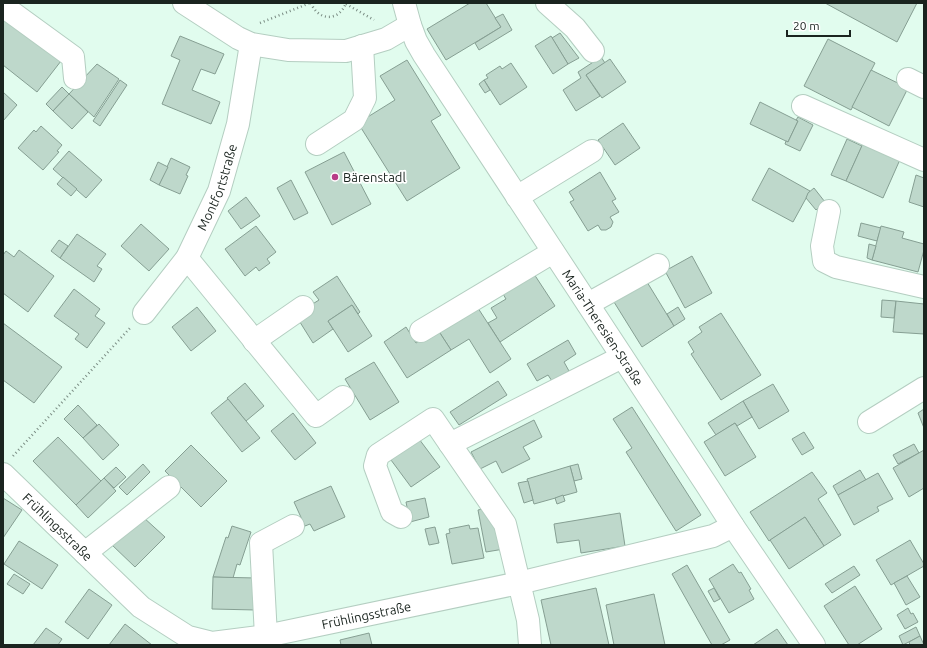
<svg xmlns="http://www.w3.org/2000/svg" width="927" height="648" font-family="Ubuntu,sans-serif">
  <rect width="100%" height="100%" fill="#e1fcee"/>
  <g fill="#bed8cb" stroke="#869f93">
    <polygon points="470,3 486,3 501,27 446,60 427,29"/>
    <polygon points="825,3 917,3 897,42"/>
    <polygon points="503,14 512,30 479,50 475,43 501,27 495,18"/>
    <polygon points="3,15 61,61 37,92 3,65"/>
    <polygon points="560,33 579,58 568,64 552,38"/>
    <polygon points="180,36 224,54 215,74 201,69 192,90 220,102 211,124 162,104 180,60 171,56"/>
    <polygon points="551,36 568,64 553,74 535,46"/>
    <polygon points="828,39 875,63 851,110 804,86"/>
    <polygon points="601,57 605,63 586,75 600,96 576,111 563,90 581,78 578,72"/>
    <polygon points="610,59 626,82 602,98 586,75"/>
    <polygon points="407,60 441,115 431,121 460,168 407,201 358,123 395,100 380,76"/>
    <polygon points="511,63 527,87 500,105 484,80 488,78 486,75 500,66 502,69"/>
    <polygon points="97,64 119,79 94,117 69,94"/>
    <polygon points="871,70 908,88 889,126 852,107"/>
    <polygon points="120,80 127,85 100,126 93,121"/>
    <polygon points="484,80 490,90 485,93 479,84"/>
    <polygon points="62,87 69,94 53,111 46,104"/>
    <polygon points="3,92 17,105 3,121"/>
    <polygon points="69,94 88,112 72,129 53,111"/>
    <polygon points="760,102 798,121 788,142 750,124"/>
    <polygon points="798,117 813,125 800,151 785,144 786,141 788,142 798,121 796,120"/>
    <polygon points="623,123 640,148 615,165 598,140"/>
    <polygon points="41,126 62,145 57,151 59,152 43,170 18,148 34,130 36,132"/>
    <polygon points="847,139 862,146 846,181 831,175"/>
    <polygon points="865,139 902,155 883,198 846,181"/>
    <polygon points="69,151 102,180 86,198 53,169"/>
    <polygon points="344,152 371,204 332,225 305,172"/>
    <polygon points="171,158 190,167 186,175 188,176 180,194 159,185"/>
    <polygon points="158,162 168,167 159,185 150,180"/>
    <polygon points="769,168 810,191 793,222 752,200"/>
    <polygon points="600,172 616,199 612,201 619,212 610,217 613,222 611,227 606,230 601,230 598,225 588,231 570,202 574,200 569,192"/>
    <polygon points="916,175 924,178 924,207 909,202"/>
    <polygon points="63,177 77,189 71,196 57,184"/>
    <polygon points="291,180 308,213 294,220 277,188"/>
    <polygon points="814,188 825,202 816,210 806,198 808,193"/>
    <polygon points="246,197 260,216 241,229 228,211"/>
    <polygon points="861,223 881,228 877,241 858,236"/>
    <polygon points="141,224 169,249 149,271 121,246"/>
    <polygon points="256,226 276,252 267,259 270,263 259,271 256,267 245,276 225,249"/>
    <polygon points="881,226 904,232 902,238 924,244 924,250 918,272 872,260"/>
    <polygon points="77,234 106,254 97,266 102,269 94,282 60,258"/>
    <polygon points="59,240 68,246 60,258 51,251"/>
    <polygon points="869,244 876,246 872,260 867,258"/>
    <polygon points="19,250 54,276 28,312 3,293 3,255 6,251 14,257"/>
    <polygon points="692,256 712,293 685,308 665,271"/>
    <polygon points="534,274 555,306 500,342 488,323 497,318 491,308 506,299 503,294"/>
    <polygon points="337,276 360,312 358,314 352,305 328,321 333,329 313,343 298,319 311,305 319,300 313,292"/>
    <polygon points="647,282 674,326 642,347 614,302"/>
    <polygon points="74,289 100,309 95,316 105,323 87,348 75,339 79,334 54,316"/>
    <polygon points="882,300 896,301 894,318 881,317"/>
    <polygon points="896,301 924,304 924,334 893,332"/>
    <polygon points="352,305 372,336 348,352 328,321"/>
    <polygon points="476,305 511,359 490,373 469,339 451,350 438,330"/>
    <polygon points="197,307 216,331 191,351 172,327"/>
    <polygon points="678,307 685,319 674,326 667,314"/>
    <polygon points="721,313 761,375 721,400 691,354 694,352 688,342 702,332 699,327"/>
    <polygon points="3,323 62,367 34,403 3,380"/>
    <polygon points="406,327 416,343 438,330 451,350 407,378 384,342"/>
    <polygon points="568,340 576,354 564,362 569,371 552,381 548,375 537,381 527,364"/>
    <polygon points="374,362 399,402 370,420 345,379"/>
    <polygon points="498,381 507,395 459,425 450,412"/>
    <polygon points="245,383 264,406 246,421 227,398"/>
    <polygon points="773,384 789,411 759,429 743,401"/>
    <polygon points="228,399 260,438 242,452 211,413"/>
    <polygon points="743,401 752,417 737,426 735,423 716,435 708,423"/>
    <polygon points="78,405 97,425 83,438 64,419"/>
    <polygon points="632,407 701,515 676,531 626,452 632,448 613,419"/>
    <polygon points="924,409 924,428 918,413"/>
    <polygon points="293,413 316,443 295,460 271,431"/>
    <polygon points="534,420 542,437 523,447 530,459 502,473 496,461 480,469 471,452"/>
    <polygon points="735,423 756,457 725,476 704,442"/>
    <polygon points="99,424 119,445 103,460 83,438"/>
    <polygon points="804,432 814,448 802,455 792,439"/>
    <polygon points="58,437 101,481 76,505 33,461"/>
    <polygon points="419,439 440,467 411,487 391,460"/>
    <polygon points="914,444 919,453 898,464 893,455"/>
    <polygon points="191,445 227,481 201,507 165,471"/>
    <polygon points="924,450 924,488 909,497 893,468"/>
    <polygon points="143,464 150,472 127,495 119,487"/>
    <polygon points="578,464 582,479 574,481 570,466"/>
    <polygon points="570,466 577,492 534,504 527,479"/>
    <polygon points="116,467 126,477 114,488 104,478"/>
    <polygon points="860,470 866,480 838,495 833,486"/>
    <polygon points="812,472 827,493 818,499 841,535 824,546 805,517 769,541 750,512"/>
    <polygon points="878,473 893,499 877,507 879,511 854,525 838,495"/>
    <polygon points="104,478 116,491 88,518 76,505"/>
    <polygon points="528,481 533,500 524,503 518,483"/>
    <polygon points="331,486 345,517 314,531 310,524 305,526 294,502"/>
    <polygon points="563,495 565,501 557,504 555,498"/>
    <polygon points="3,498 22,510 3,538"/>
    <polygon points="425,498 429,517 410,522 406,502"/>
    <polygon points="487,508 504,549 486,552 478,510"/>
    <polygon points="620,513 625,546 581,553 579,540 557,543 554,524"/>
    <polygon points="143,517 165,537 135,567 111,544"/>
    <polygon points="805,517 824,546 789,569 770,540"/>
    <polygon points="469,525 470,529 478,528 484,558 452,564 446,534 450,533 449,529"/>
    <polygon points="232,526 251,532 240,565 237,564 233,578 213,577 226,537 228,538"/>
    <polygon points="435,527 439,543 429,545 425,529"/>
    <polygon points="910,540 924,564 924,566 891,585 876,560"/>
    <polygon points="19,541 58,565 42,589 4,564"/>
    <polygon points="733,564 739,573 741,572 751,589 749,590 754,599 729,613 709,579"/>
    <polygon points="687,565 730,640 721,645 712,645 672,574"/>
    <polygon points="854,566 860,575 832,593 825,584"/>
    <polygon points="14,574 30,584 23,594 7,584"/>
    <polygon points="907,576 920,597 906,605 894,583"/>
    <polygon points="213,577 256,578 256,610 212,609"/>
    <polygon points="855,586 882,629 857,645 849,645 824,606"/>
    <polygon points="596,588 609,645 551,645 541,600"/>
    <polygon points="714,588 720,599 714,602 708,591"/>
    <polygon points="89,589 112,605 88,639 65,622"/>
    <polygon points="654,594 665,645 614,645 606,605"/>
    <polygon points="908,608 911,614 913,613 918,622 905,629 897,615"/>
    <polygon points="125,624 152,645 109,645"/>
    <polygon points="916,627 920,636 903,645 899,636"/>
    <polygon points="46,628 62,639 58,645 33,645"/>
    <polygon points="777,629 788,645 753,645"/>
    <polygon points="369,633 372,645 341,645 340,640"/>
    <polygon points="920,636 924,645 910,645 909,642"/>
  </g>
  <g fill="none" stroke-linecap="round" stroke-linejoin="round">
    <defs>
      <g id="minor">
        <polyline points="184,3 238,38 251,44 288,50 346,51 386,39 410,25"/>
        <path id="s1" d="M404,3L410,25L416,41L424,55L708,487L733,526L814,645"/>
        <polyline points="547,3 575,28 593,51"/>
        <polyline points="3,6 73,57 75,78"/>
        <polyline points="908,79 924,87"/>
        <polyline points="803,106 924,160"/>
        <polyline points="317,144 354,120 365,98 362,46"/>
        <polyline points="517,197 592,151"/>
        <polyline points="829,211 822,246 824,261 836,267 924,287"/>
        <polyline points="187,258 316,416 343,397"/>
        <polyline points="588,304 658,265"/>
        <path id="s2" d="M144,313L187,258L219,191L238,124L251,44"/>
        <polyline points="421,331 553,252"/>
        <polyline points="254,341 303,307"/>
        <polyline points="869,422 924,388"/>
        <polyline points="450,444 505,524 528,620 530,645"/>
        <path id="s3" d="M3,474L141,607L188,637L212,643L266,636L519,583L713,536L733,526"/>
        <polyline points="401,517 392,512 375,466 378,455 433,419 450,444 622,357"/>
        <polyline points="85,553 169,487"/>
        <polyline points="266,636 261,543 293,526"/>
      </g>
    </defs>
    <use href="#minor" stroke="#b4cec1" stroke-width="24"/>
    <g stroke="#7b8d84" stroke-width="2.5" stroke-dasharray="1 3" stroke-linecap="butt">
      <path d="M311,3C318,21 339,22 346,3"/>
      <polyline points="346,4 374,20"/>
      <polyline points="260,23 310,3"/>
      <polyline points="13,456 130,328"/>
    </g>
    <use href="#minor" stroke="#fff" stroke-width="22"/>
  </g>
  <circle fill="#b83a87" stroke="#fff" stroke-width="1.5" cx="335" cy="177" r="4"/>
  <g text-anchor="middle" dominant-baseline="central" stroke-width="3.5" stroke-linejoin="round" paint-order="stroke">
    <g font-size="13" fill="#1a241f" stroke="#fff" text-anchor="start">
      <text x="343" y="177">Bärenstadl</text>
    </g>
    <g font-size="13" fill="#1a241f" stroke="#fff">
      <text stroke="none"><textPath href="#s2" startOffset="147">Montfortstraße</textPath></text>
      <text stroke="none"><textPath href="#s1" startOffset="382">Maria-Theresien-Straße</textPath></text>
      <text stroke="none"><textPath href="#s3" startOffset="76">Frühlingsstraße</textPath></text>
      <text stroke="none"><textPath href="#s3" startOffset="429">Frühlingsstraße</textPath></text>
    </g>
  </g>
  <rect width="927" height="648" fill="none" stroke="#1a241f" stroke-width="8"/>
  <path d="M787 30v6h63v-6" fill="none" stroke="#1a241f" stroke-width="2"/>
  <text x="793" y="30" font-size="12" fill="#1a241f" stroke="#ffffff" stroke-width="3" paint-order="stroke">20 m</text>
</svg>
